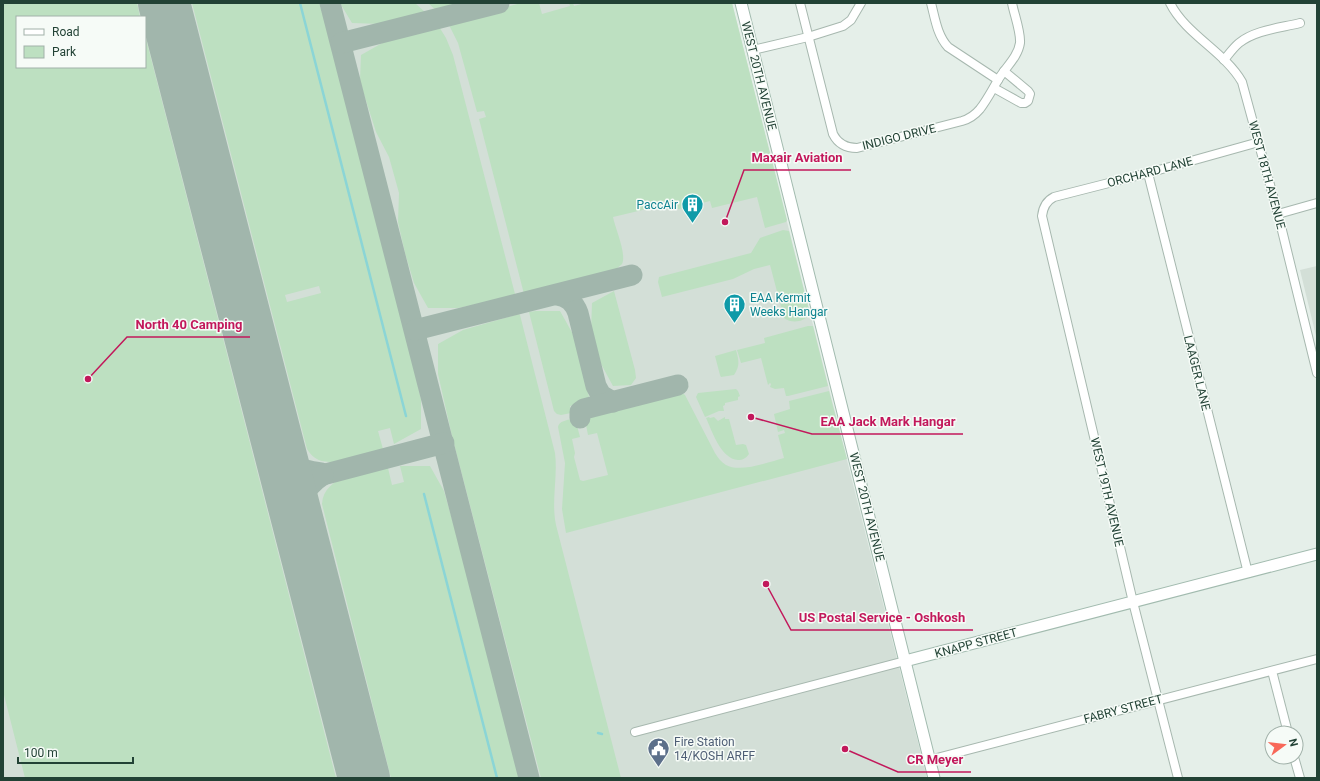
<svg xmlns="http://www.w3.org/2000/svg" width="1320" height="781" font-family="Roboto,sans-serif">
  <rect width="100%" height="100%" fill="#e5efe9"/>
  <g fill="#d3dfd7" fill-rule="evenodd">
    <path d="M3,3H732L927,778H3ZM17,17H145V67H17Z"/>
    <polygon points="1317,266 1317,340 1300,270"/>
  </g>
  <g fill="#bde0c1" fill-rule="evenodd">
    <polygon points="3,3 137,3 140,17 17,17 17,67 145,67 145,35 336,778 25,778 3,691"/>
    <path d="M192,3H319L329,34L408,340L421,400V429L394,444L390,428L378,431L383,449L337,462C324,462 315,462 307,449ZM319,286L321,293L287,302L285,295Z"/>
    <polygon points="340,3 415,3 427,14 381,24 352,23"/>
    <polygon points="428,3 475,3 438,12"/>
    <path d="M521,3H539L542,14L570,6L569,3H573L574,6L585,3H732L787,220L786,222L765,228L757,197L712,208L710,201L675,210L672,203L613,217C615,228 627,254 622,264C620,266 617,268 615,270L524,294L479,119L486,117L484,111L477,112L458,43L448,23Z"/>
    <polygon points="438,25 446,38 453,55 515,294 501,299 458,308 428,308 414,283 405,253 398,222 399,193 389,157 376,132 362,88 360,80 361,55 384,42"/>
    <path d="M783,230L789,231L810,314C804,322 792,324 784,318L770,265L754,269L733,279L662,297L658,282L659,277L747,254L751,253L760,238Z"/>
    <polygon points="614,291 635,370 636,378 631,385 613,386 600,362 591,332 592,303"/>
    <polygon points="536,311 560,311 574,336 590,401 570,406 571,413 561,415 557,414 554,411 529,312"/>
    <path d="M519,314L520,315L555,453C558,477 551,501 556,525L621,778H541L452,436L438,374V344L463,330Z"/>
    <polygon points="808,326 813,326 828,386 788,396 786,396 784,388 775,389 770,387 771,384 770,383 768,385 761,358 741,363 737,350 765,343 764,338"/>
    <path d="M736,350C739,361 740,366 734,375L721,377L720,375L715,356Z"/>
    <polygon points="736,389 738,391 740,396 738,397 738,400 725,403 725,405 723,406 724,411 719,411 705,417 696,397 698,393"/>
    <path d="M829,391L847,459L566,533L562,509L565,463L558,427C559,421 567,420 572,419L576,422L580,437L572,439L575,453L574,457L580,480L583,481L608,475L597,433L588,435L585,420L586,415L671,394L682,393L685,395L715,453C718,458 721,462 726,465C740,473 769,462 784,458L778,435L785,433L784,430L778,432L774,414L790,409L789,401Z"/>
    <path d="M709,417L710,418L714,417L718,421L725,417V419H729L736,445L743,444L746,445L749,454C746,458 743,460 738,460C721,459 712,431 706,418Z"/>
    <path d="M400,466H430L444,491L462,554L520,778H391L322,504C324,474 365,473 388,468L392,485L404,482Z"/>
  </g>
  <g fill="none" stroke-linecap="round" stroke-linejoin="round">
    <g stroke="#8bd5d6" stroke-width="2.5">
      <polyline points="300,3 406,416"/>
      <polyline points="424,494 497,778"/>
      <polyline points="598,733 602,734"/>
    </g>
    <g stroke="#a1b6ac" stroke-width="21">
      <polyline points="330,3 529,778"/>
      <polyline points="341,43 499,3"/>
      <path d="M557,295C568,297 574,302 578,313L596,386L601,395L613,402"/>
      <polyline points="415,330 632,275"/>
      <polyline points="580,418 580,412 584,409 678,385"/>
      <path d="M272,423C278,441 283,462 303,469C310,472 318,472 325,474"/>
      <polyline points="288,484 444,443"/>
      <path d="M304,545C300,515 293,494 323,475"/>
    </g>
    <polyline stroke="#a1b6ac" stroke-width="52" points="164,3 364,778"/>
    <defs>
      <g id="street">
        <path d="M800,3L833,134C838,144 846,148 857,148L962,121C969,119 975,115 980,109C987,100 992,90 998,80C1005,68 1018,57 1020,43C1021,32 1014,14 1012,3"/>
        <path d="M931,3C935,18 937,35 948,47L998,80"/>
        <path d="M1170,3C1186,35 1224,51 1242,82L1278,214L1317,373"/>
        <polyline points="753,50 808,37 843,26 851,20 861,3"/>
        <path d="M1224,60C1229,54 1233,48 1239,43C1255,30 1280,28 1300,23"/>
        <polyline points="994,88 1021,103 1025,103 1028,101 1030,94 1028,91 1004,71"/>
        <polyline points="1148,173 1248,573"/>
        <polyline points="1278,214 1317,203"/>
        <polyline points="1272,671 1288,733"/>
        <polyline points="635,732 905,661"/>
        <polyline points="1294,757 1300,778"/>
        <polyline points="929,760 1317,659"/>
        <path d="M1178,778L1133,602L1042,216C1043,207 1046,201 1054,197L1148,173L1259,142"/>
      </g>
      <g id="secondary">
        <polyline points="741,3 934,778"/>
        <polyline points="905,661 1317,554"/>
      </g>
    </defs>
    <use href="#street" stroke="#a7b8af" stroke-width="10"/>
    <use href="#secondary" stroke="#a2bbaf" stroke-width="13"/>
    <use href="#street" stroke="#fff" stroke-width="8"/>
    <use href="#secondary" stroke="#fff" stroke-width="11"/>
  </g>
  <defs>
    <symbol id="building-pin" viewBox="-11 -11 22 30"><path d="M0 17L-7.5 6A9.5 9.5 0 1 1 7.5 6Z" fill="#0f9aa8" stroke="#f6fbf7"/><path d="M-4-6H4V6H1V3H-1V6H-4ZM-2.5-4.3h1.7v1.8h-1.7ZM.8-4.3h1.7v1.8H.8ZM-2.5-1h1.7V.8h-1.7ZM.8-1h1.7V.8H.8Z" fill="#fff"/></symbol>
    <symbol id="civic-pin" viewBox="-11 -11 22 30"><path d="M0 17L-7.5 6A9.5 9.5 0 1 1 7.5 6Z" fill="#5c6f8a" stroke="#f6fbf7"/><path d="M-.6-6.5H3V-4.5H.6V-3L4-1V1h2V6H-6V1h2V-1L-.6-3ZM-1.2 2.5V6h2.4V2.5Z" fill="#fff"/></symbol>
  </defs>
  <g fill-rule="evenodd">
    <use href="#building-pin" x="680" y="192" width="25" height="34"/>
    <use href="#building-pin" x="722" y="292" width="25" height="34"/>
    <use href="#civic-pin" x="646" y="736" width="25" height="34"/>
  </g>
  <g text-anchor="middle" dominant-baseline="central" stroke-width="3" stroke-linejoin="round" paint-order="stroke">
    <g font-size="12" fill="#224235" stroke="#f6fbf7">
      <text transform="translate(759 76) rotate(76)">WEST 20TH AVENUE</text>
      <text transform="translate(899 137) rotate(-14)">INDIGO DRIVE</text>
      <text transform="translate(1150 172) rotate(-15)">ORCHARD LANE</text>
      <text transform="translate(1267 175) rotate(75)">WEST 18TH AVENUE</text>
      <text transform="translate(1197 373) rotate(76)">LAAGER LANE</text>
      <text transform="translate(1107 492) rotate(77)">WEST 19TH AVENUE</text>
      <text transform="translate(867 507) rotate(76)">WEST 20TH AVENUE</text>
      <text transform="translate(976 643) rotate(-15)">KNAPP STREET</text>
      <text transform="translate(1123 709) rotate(-15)">FABRY STREET</text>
    </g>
    <g font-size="12" fill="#0d838f" stroke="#f6fbf7" text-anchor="end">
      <text x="678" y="205">PaccAir</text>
      <text x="750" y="298" text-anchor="start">EAA Kermit<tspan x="750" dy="14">Weeks Hangar</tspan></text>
    </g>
    <g font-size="12" fill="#4e5e75" stroke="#f6fbf7" text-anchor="start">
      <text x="674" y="742">Fire Station<tspan x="674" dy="14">14/KOSH ARFF</tspan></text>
    </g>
  </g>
  <path fill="none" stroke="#c2185b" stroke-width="1.5" d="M725 222L744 170H851M88 379L127 337H250M751 417L812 434H963M766 584L791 630H973M845 749L898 772H971"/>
  <g fill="#c2185b" stroke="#f6fbf7" stroke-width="1.5">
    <circle cx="725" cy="222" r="4"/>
    <circle cx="88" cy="379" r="4"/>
    <circle cx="751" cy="417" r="4"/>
    <circle cx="766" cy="584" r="4"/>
    <circle cx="845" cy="749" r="4"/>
  </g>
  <g font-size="13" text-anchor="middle" font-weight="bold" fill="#c2185b" stroke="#f6fbf7" stroke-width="3" stroke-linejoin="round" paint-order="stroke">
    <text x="797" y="162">Maxair Aviation</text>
    <text x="189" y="329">North 40 Camping</text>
    <text x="888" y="426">EAA Jack Mark Hangar</text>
    <text x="882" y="622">US Postal Service - Oshkosh</text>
    <text x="935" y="764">CR Meyer</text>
  </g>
  <rect width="1320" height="781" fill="none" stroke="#224235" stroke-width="8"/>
  <rect x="16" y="16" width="130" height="52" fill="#f6fbf7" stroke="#a1b1a9"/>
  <rect x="24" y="29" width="20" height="6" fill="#ffffff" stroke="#a1b1a9"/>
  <text x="52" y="36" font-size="12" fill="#224235">Road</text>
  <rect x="24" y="46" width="20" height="12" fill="#bde0c1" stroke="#a1b1a9"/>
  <text x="52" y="56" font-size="12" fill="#224235">Park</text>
  <g transform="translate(1284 745) rotate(75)"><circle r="19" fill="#f6fbf7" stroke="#a1b1a9"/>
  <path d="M0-3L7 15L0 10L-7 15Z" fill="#f86859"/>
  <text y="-6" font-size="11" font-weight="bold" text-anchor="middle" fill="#224235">N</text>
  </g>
  <path d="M18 757v6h115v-6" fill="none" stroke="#224235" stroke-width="2"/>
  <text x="24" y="757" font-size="12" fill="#224235" stroke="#f6fbf7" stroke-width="3" paint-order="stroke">100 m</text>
</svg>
